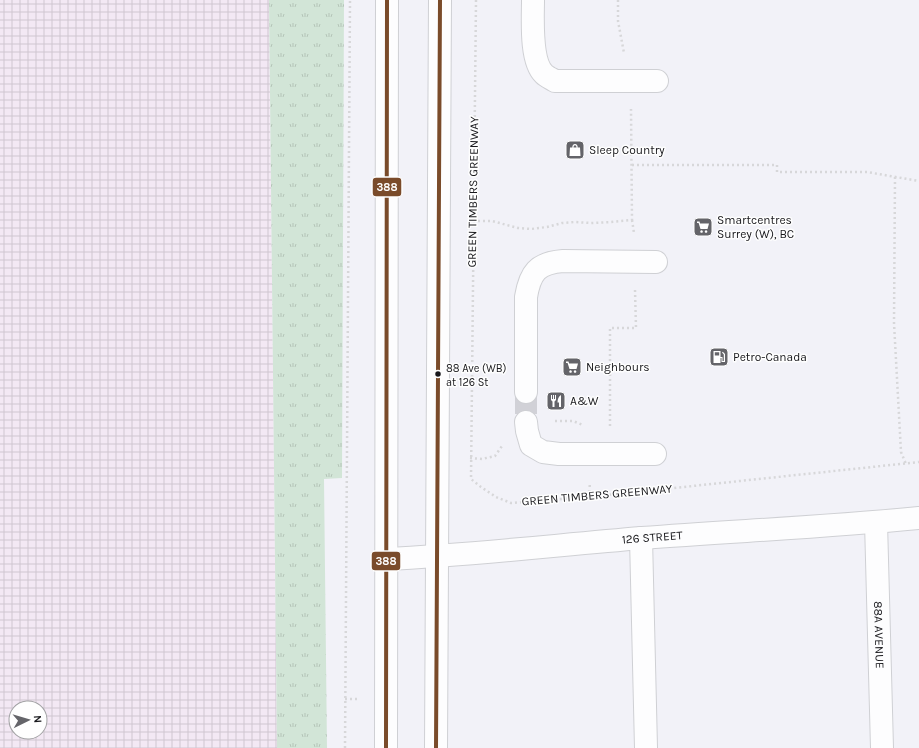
<svg xmlns="http://www.w3.org/2000/svg" width="919" height="748" font-family="Karla,sans-serif">
  <defs>
    <pattern id="industrial-grid" width="8" height="8" patternUnits="userSpaceOnUse"><rect width="8" height="8" fill="#f3e8f4"/><path d="M0 4h8M4 0v8" fill="none" stroke="#d0c6d1"/></pattern>
    <pattern id="grass-tufts" width="24" height="20" patternUnits="userSpaceOnUse"><rect width="24" height="20" fill="#d2e5d7"/><path d="M3 7l-1-3M5 7V3M7 7l1-3M15 17l-1-3M17 17v-4M19 17l1-3" fill="none" stroke="#b4c4b8"/></pattern>
  </defs>
  <rect width="100%" height="100%" fill="#f2f2f8"/>
  <path fill="url(#industrial-grid)" fill-rule="evenodd" d="M0,0H269L277,748H0ZM16,708H40V732H16Z"/>
  <polygon fill="url(#grass-tufts)" points="269,0 344,0 342,478 324,479 327,748 277,748"/>
  <g fill="none" stroke-linecap="round" stroke-linejoin="round">
    <polyline stroke="#d1d1d7" stroke-width="22" stroke-dasharray="22 11" stroke-linecap="butt" points="526,392 526,422"/>
    <defs>
      <g id="minor">
        <path d="M533,0C533,19 530,61 544,74C547,77 552,79 555,81H657"/>
        <path d="M526,392V297C530,273 537,263 563,261L656,262"/>
        <polyline points="526,422 527,431 531,445 543,452 559,454 655,454"/>
        <path id="s1" d="M876,522L882,748"/>
        <polyline points="641,538 646,748"/>
        <path id="s2" d="M386,559C472,555 557,545 642,538C734,531 827,527 919,518"/>
      </g>
      <g id="major">
        <polyline points="386,748 387,0"/>
        <polyline points="436,748 440,0"/>
      </g>
    </defs>
    <use href="#minor" stroke="#cfd0d4" stroke-width="24"/>
    <use href="#major" stroke="#cfd0d4" stroke-width="24"/>
    <g stroke="#d7d7d9" stroke-width="2.5" stroke-dasharray="2 3" stroke-linecap="butt">
      <polyline points="476,0 471,479 481,487 496,497 511,503 589,497 919,462"/>
      <polyline points="618,0 618,21 624,53"/>
      <polyline points="632,165 777,165 777,172 867,172 919,181"/>
      <polyline points="895,177 894,323 901,452 906,464"/>
      <polyline points="632,220 634,233"/>
      <polyline points="473,221 492,221 518,228 531,229 547,227 562,223 575,222 591,223 611,222 632,220 631,109"/>
      <polyline points="555,421 573,421 583,425"/>
      <polyline points="610,426 610,328 636,328 635,290"/>
      <polyline points="470,458 482,459 495,456 502,446"/>
      <polyline points="589,497 590,482"/>
      <polyline points="345,699 358,699"/>
      <polyline points="345,748 350,0"/>
    </g>
    <use href="#minor" stroke="#fdfdfe" stroke-width="22"/>
    <use href="#major" stroke="#fdfdfe" stroke-width="22"/>
    <defs>
      <g id="bus-1">
        <polyline points="386,748 387,0"/>
        <polyline points="436,748 440,0"/>
      </g>
    </defs>
    <use href="#bus-1" stroke="#fefefe" stroke-width="7"/>
    <use href="#bus-1" stroke="#7a4b2a" stroke-width="4"/>
  </g>
  <defs>
    <symbol id="shop-square" viewBox="-11 -11 22 22"><rect x="-9" y="-9" width="18" height="18" rx="4" fill="#646469" stroke="#fefefe"/><path d="M-5-2.5h2.3a2.7 3.5 0 0 1 5.4 0H5L5.5 6h-11ZM-1.5-2.5h3a1.5 2.3 0 0 0-3 0Z" fill="#fff"/></symbol>
    <symbol id="supermarket-square" viewBox="-11 -11 22 22"><rect x="-9" y="-9" width="18" height="18" rx="4" fill="#646469" stroke="#fefefe"/><path d="M-6-5.5h2.5l.6 2H6L4.5 2H-2.5L-4.4-4H-6ZM-1.5 3.2a1.3 1.3 0 1 0 .1 0ZM3 3.2a1.3 1.3 0 1 0 .1 0Z" fill="#fff"/></symbol>
    <symbol id="fuel-square" viewBox="-11 -11 22 22"><rect x="-9" y="-9" width="18" height="18" rx="4" fill="#646469" stroke="#fefefe"/><path d="M-5.5-6h7V0h2V4h1.3V-2.5L3-4.5l.8-.8L6-3V5H2.5V1h-1V6h-7ZM-4.2-4.7v3.2H.2V-4.7Z" fill="#fff"/></symbol>
    <symbol id="restaurant-square" viewBox="-11 -11 22 22"><rect x="-9" y="-9" width="18" height="18" rx="4" fill="#646469" stroke="#fefefe"/><path d="M-5-6h1v4h1v-4h1v4h1v-4h1v5L-1.5 .5V6h-2V.5L-5-1ZM5-6V6H3V1.5H1.5Q1.5-4 5-6Z" fill="#fff"/></symbol>
  </defs>
  <g fill-rule="evenodd">
    <use href="#shop-square" x="564" y="139" width="22" height="22"/>
    <use href="#supermarket-square" x="692" y="216" width="22" height="22"/>
    <use href="#fuel-square" x="708" y="346" width="22" height="22"/>
    <use href="#supermarket-square" x="561" y="356" width="22" height="22"/>
    <use href="#restaurant-square" x="545" y="390" width="22" height="22"/>
  </g>
  <circle fill="#18181c" stroke="#fefefe" stroke-width="1.5" cx="438" cy="374" r="3.5"/>
  <g text-anchor="middle" dominant-baseline="central" stroke-width="3" stroke-linejoin="round" paint-order="stroke">
    <g font-size="11" fill="#18181c" stroke="#fefefe" text-anchor="start">
      <text x="446" y="368">88 Ave (WB)<tspan x="446" dy="14">at 126 St</tspan></text>
    </g>
    <g font-size="12" fill="#18181c" stroke="#fefefe" text-anchor="start">
      <text x="589" y="150">Sleep Country</text>
      <text x="717" y="220">Smartcentres<tspan x="717" dy="14">Surrey (W), BC</tspan></text>
      <text x="733" y="357">Petro-Canada</text>
      <text x="586" y="367">Neighbours</text>
      <text x="570" y="401">A&amp;W</text>
    </g>
    <g font-size="12" fill="#18181c" stroke="#fefefe">
      <text transform="translate(473 192) rotate(-89)">GREEN TIMBERS GREENWAY</text>
      <text transform="translate(597 495) rotate(-5)">GREEN TIMBERS GREENWAY</text>
      <text stroke="none"><textPath href="#s2" startOffset="267">126 STREET</textPath></text>
      <text stroke="none"><textPath href="#s1" startOffset="113">88A AVENUE</textPath></text>
    </g>
  </g>
  <g stroke="#fefefe" stroke-width="1.5">
    <rect x="372" y="177" width="30" height="20" rx="4" fill="#7a4b2a"/>
    <rect x="371" y="551" width="30" height="20" rx="4" fill="#7a4b2a"/>
  </g>
  <g font-size="11" text-anchor="middle" font-weight="bold" fill="#fff">
    <text x="387" y="191">388</text>
    <text x="386" y="565">388</text>
  </g>
  <g transform="translate(28 720) rotate(85)"><circle r="19" fill="#fefefe" stroke="#a2a2a4"/>
  <path d="M0-3L7 15L0 10L-7 15Z" fill="#646469"/>
  <text y="-6" font-size="11" font-weight="bold" text-anchor="middle" fill="#18181c">N</text>
  </g>
</svg>
